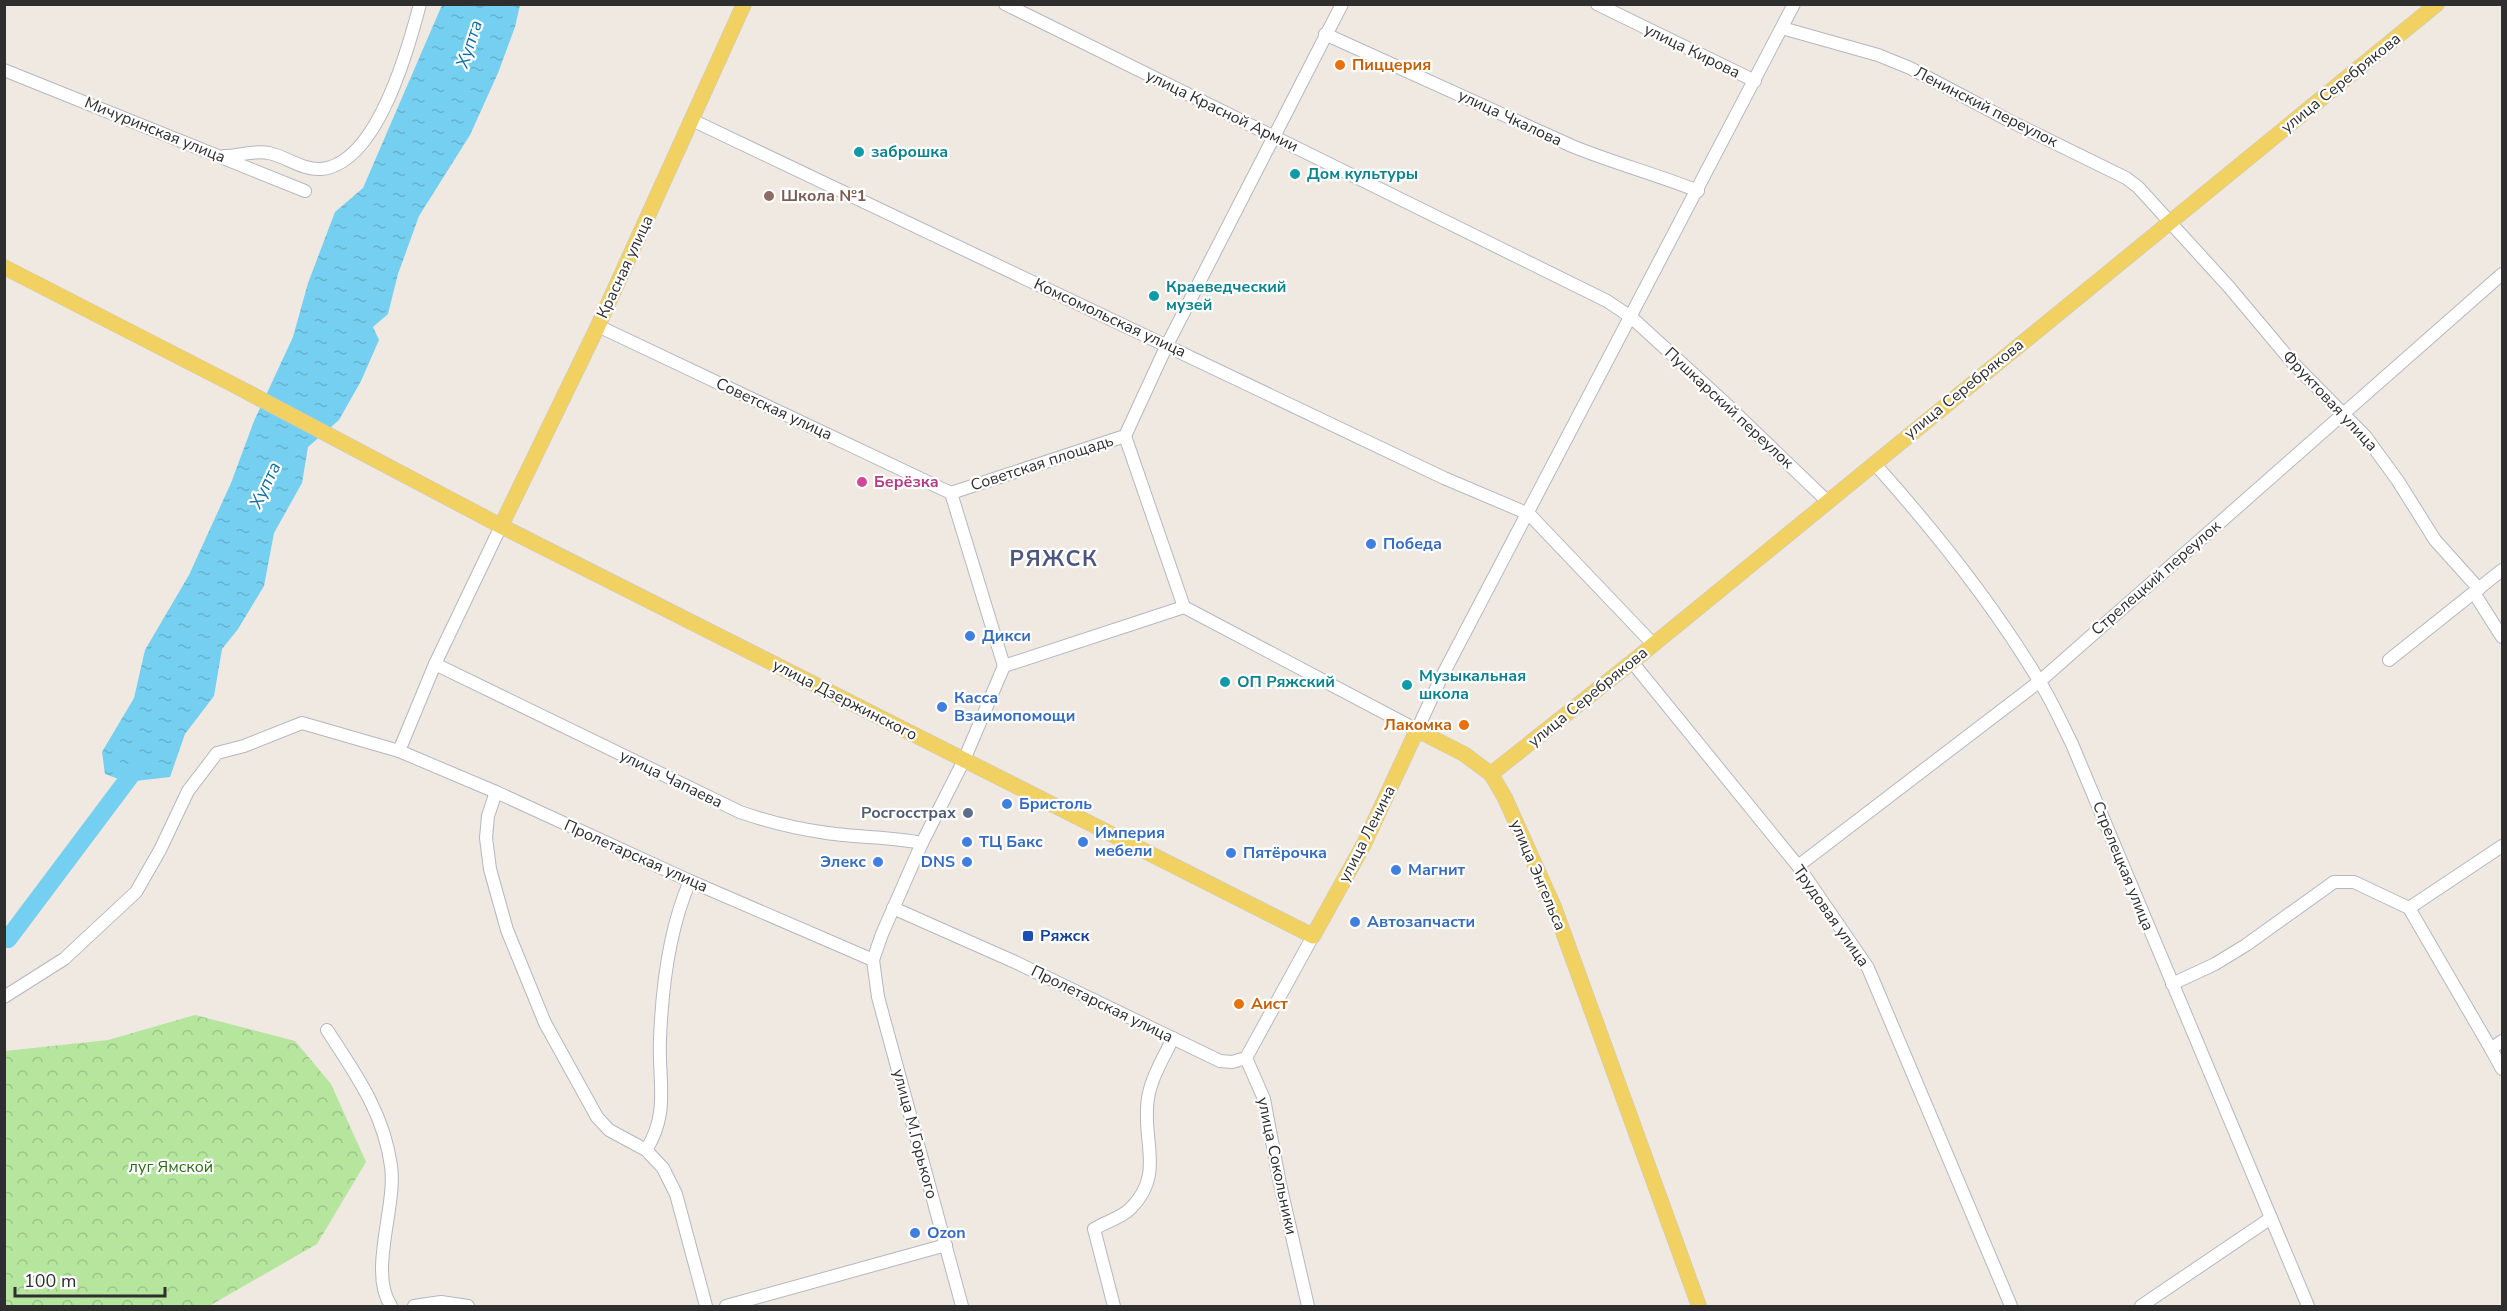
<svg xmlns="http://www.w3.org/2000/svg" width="2507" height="1311" font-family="'Nunito Sans',sans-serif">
  <defs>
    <pattern id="park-crowns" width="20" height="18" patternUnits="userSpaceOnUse" patternTransform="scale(1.5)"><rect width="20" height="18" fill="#b6e59e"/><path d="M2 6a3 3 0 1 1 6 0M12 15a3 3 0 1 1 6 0" fill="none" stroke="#9dc588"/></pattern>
    <pattern id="water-ripples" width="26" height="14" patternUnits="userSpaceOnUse" patternTransform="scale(1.5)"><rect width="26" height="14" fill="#75cff0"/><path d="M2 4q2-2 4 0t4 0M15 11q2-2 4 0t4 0" fill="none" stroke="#66b2ce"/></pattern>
  </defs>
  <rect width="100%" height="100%" fill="#efe9e1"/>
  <polygon fill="url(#park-crowns)" points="195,1015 295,1041 331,1084 366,1162 317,1244 209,1306 5,1306 5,1051 108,1040"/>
  <polygon fill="url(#water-ripples)" points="442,5 520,5 515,27 498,73 470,135 419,216 398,274 388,314 373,327 379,340 361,381 339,420 308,447 302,483 274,533 264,586 238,629 222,649 214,696 185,734 170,777 127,782 105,774 102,752 134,698 145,650 189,575 231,483 254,421 293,337 308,283 335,212 363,188"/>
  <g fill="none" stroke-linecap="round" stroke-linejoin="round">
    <polyline stroke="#75cff0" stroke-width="18" points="4,939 8,939 140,763"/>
    <defs>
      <g id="minor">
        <polyline points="1005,4 1607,301 1631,317 1724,402 1827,501"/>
        <polyline points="1597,4 1755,81"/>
        <polyline points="1782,28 1878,55 1910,68 2010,121 2126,178 2138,187 2229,287 2292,362 2366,437 2398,481 2435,540 2479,589"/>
        <path d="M1325,34L1572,146C1613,163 1656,174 1698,191"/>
        <polyline points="4,70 305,191"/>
        <polyline points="692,120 1444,478 1529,514 1653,644"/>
        <path d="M224,156C239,156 254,150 269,153C287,157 302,170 321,169C377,164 408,50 420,4"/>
        <polyline points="598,326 951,493"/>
        <polyline points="1125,436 1167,345 1342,4"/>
        <polyline points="1125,436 1184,607"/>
        <path d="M1874,463C1934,530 1991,601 2038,679C2051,699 2061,722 2072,744L2308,1306"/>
        <polyline points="2474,593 2502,637"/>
        <polyline points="1184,607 1417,730 1441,678 1794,4"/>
        <polyline points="2389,660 2502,570"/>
        <polyline points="1632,662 1798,866 1868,968 2011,1306"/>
        <path d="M435,664L740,812C766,821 793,828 821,832C854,838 888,836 922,843"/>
        <polyline points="1004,666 951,493 1125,436"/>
        <polyline points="1004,666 1184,607"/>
        <polyline points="399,751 435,664 501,526"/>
        <polyline points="496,792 488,816 486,838 490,869 507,930 545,1023 597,1117 609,1130 646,1150 663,1168 676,1194 706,1306"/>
        <polyline points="1798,866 2040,681 2502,274"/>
        <polyline points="893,908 1015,962 1220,1061 1232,1062 1246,1058"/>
        <polyline points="2409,908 2502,846"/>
        <polyline points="2172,984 2215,964 2246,945 2334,882 2354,882 2409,908 2491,1049 2502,1041"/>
        <polyline points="4,997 64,959 136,892 160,850 188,791 217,753 244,746 302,723 399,751 496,792 690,881 873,960"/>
        <path d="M327,1030C355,1073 384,1113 391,1166C397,1206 368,1272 391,1306"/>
        <polyline points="2491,1049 2502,1069"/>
        <path d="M646,1150C670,1113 658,1080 660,1039C662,987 669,929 690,881"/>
        <polyline points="414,1306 441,1302 468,1306"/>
        <polyline points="726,1306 946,1245"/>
        <polyline points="962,1306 878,997 873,960 882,934 922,843 964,760 1004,666"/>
        <path d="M1114,1306L1094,1229C1105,1222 1121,1218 1130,1209C1166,1174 1141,1140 1148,1098C1151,1078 1164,1057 1173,1038"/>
        <polyline points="1308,1306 1280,1184 1264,1099 1246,1058 1313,936"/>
        <polyline points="2141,1306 2271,1218"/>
      </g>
      <g id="major">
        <polyline points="4,267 232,384 501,526 1313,936 1364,844 1417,730 1464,754 1491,774 1505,798 1554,907 1699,1306"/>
        <polyline points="501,526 598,326 744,4"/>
        <polyline points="1491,774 1632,662 2437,4"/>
      </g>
    </defs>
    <use href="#minor" stroke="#b4b7c1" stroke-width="14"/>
    <use href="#major" stroke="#c9c9c9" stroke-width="16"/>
    <use href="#minor" stroke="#fff" stroke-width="12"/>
    <use href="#major" stroke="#f2d163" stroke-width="15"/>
  </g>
  <g fill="#e8710a" stroke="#fff" stroke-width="2">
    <circle cx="1340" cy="65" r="6"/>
    <circle cx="1464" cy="725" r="6"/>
    <circle cx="1239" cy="1004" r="6"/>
  </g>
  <g fill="#0f9aa8" stroke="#fff" stroke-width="2">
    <circle cx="859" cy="152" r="6"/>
    <circle cx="1295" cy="174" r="6"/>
    <circle cx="1154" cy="296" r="6"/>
    <circle cx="1225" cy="682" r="6"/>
    <circle cx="1407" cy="685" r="6"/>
  </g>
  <circle fill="#8d6e63" stroke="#fff" stroke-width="2" cx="769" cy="196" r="6"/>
  <circle fill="#d1479c" stroke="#fff" stroke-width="2" cx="862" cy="482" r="6"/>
  <g fill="#3f7fe0" stroke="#fff" stroke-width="2">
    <circle cx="1371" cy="544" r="6"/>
    <circle cx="970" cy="636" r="6"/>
    <circle cx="942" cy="707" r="6"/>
    <circle cx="1007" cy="804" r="6"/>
    <circle cx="967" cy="842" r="6"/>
    <circle cx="1083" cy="842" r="6"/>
    <circle cx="1231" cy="853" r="6"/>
    <circle cx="878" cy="862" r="6"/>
    <circle cx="967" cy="862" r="6"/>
    <circle cx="1396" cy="870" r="6"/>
    <circle cx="1355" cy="922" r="6"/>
    <circle cx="915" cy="1233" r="6"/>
  </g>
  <circle fill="#5c6f8a" stroke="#fff" stroke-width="2" cx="968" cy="813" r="6"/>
  <rect fill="#1a4fb4" stroke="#fff" stroke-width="2" x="1022" y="930" width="12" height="12" rx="3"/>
  <g text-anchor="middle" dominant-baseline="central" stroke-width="4.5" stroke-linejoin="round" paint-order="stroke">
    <g font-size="16" fill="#2e2e2e" stroke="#fff">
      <text transform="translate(1692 51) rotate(26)">улица Кирова</text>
      <text transform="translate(2341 83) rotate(-39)">улица Серебрякова</text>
      <text transform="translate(1986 107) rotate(27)">Ленинский переулок</text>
      <text transform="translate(1222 111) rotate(26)">улица Красной Армии</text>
      <text transform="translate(1510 118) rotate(25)">улица Чкалова</text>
      <text transform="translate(155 130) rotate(22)">Мичуринская улица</text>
      <text transform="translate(625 267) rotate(-65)">Красная улица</text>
      <text transform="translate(1110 318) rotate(25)">Комсомольская улица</text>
      <text transform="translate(1964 389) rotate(-39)">улица Серебрякова</text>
      <text transform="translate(2330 401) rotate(47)">Фруктовая улица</text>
      <text transform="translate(1729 408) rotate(43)">Пушкарский переулок</text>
      <text transform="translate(774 409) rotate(25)">Советская улица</text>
      <text transform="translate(1042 463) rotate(-18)">Советская площадь</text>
      <text transform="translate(2156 578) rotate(-41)">Стрелецкий переулок</text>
      <text transform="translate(1588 697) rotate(-39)">улица Серебрякова</text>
      <text transform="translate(845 700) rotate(27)">улица Дзержинского</text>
      <text transform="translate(671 779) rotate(26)">улица Чапаева</text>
      <text transform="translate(1367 834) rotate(-63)">улица Ленина</text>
      <text transform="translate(636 856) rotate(24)">Пролетарская улица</text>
      <text transform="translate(2123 866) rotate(68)">Стрелецкая улица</text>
      <text transform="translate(1538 875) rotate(67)">улица Энгельса</text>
      <text transform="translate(1831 916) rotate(55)">Трудовая улица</text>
      <text transform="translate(1102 1004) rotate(26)">Пролетарская улица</text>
      <text transform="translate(915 1134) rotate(75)">улица М.Горького</text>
      <text transform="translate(1277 1166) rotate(78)">улица Сокольники</text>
    </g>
    <g font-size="16" font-weight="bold" fill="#c56008" stroke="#fff" text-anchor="start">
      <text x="1352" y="65">Пиццерия</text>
      <text x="1452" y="725" text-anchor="end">Лакомка</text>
      <text x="1251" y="1004">Аист</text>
    </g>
    <g font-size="16" font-weight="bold" fill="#0d838f" stroke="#fff" text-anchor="start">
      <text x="871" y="152">заброшка</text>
      <text x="1307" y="174">Дом культуры</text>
      <text x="1166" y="287">Краеведческий<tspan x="1166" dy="18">музей</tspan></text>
      <text x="1419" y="676">Музыкальная<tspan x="1419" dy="18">школа</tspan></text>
      <text x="1237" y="682">ОП Ряжский</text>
    </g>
    <g font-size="16" font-weight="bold" fill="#785e54" stroke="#fff" text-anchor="start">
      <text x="781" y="196">Школа №1</text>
    </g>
    <g font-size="16" font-weight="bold" fill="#b23c85" stroke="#fff" text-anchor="start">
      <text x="874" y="482">Берёзка</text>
    </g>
    <g font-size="16" font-weight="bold" fill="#366cbe" stroke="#fff" text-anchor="start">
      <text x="1383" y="544">Победа</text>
      <text x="982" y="636">Дикси</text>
      <text x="954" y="698">Касса<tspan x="954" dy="18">Взаимопомощи</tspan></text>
      <text x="1019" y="804">Бристоль</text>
      <text x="1095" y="833">Империя<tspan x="1095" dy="18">мебели</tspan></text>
      <text x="979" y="842">ТЦ Бакс</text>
      <text x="1243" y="853">Пятёрочка</text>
      <text x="866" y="862" text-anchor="end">Элекс</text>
      <text x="955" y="862" text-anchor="end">DNS</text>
      <text x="1408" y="870">Магнит</text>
      <text x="1367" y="922">Автозапчасти</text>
      <text x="927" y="1233">Ozon</text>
    </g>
    <g font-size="16" font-weight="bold" fill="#4e5e75" stroke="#fff" text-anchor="end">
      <text x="956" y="813">Росгосстрах</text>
    </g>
    <g font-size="16" font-weight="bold" fill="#164399" stroke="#fff" text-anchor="start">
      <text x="1040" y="936">Ряжск</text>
    </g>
    <g font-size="16" fill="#2c6e1b" stroke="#fff">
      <text x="171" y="1167">луг Ямской</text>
    </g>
    <g font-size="18" font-style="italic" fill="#0d6fa3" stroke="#fff">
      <text transform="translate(469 44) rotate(-72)">Хупта</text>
      <text transform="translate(265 485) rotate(-65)">Хупта</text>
    </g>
    <g font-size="22" font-weight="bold" letter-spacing="1.5" fill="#4d5680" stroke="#fff">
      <text x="1054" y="559">РЯЖСК</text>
    </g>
  </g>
  <rect width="2507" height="1311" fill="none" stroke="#2e2e2e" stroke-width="12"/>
  <path d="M15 1287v9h150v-9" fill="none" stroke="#2e2e2e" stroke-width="3"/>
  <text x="24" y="1287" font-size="18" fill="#2e2e2e" stroke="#ffffff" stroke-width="4.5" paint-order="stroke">100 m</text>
</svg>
